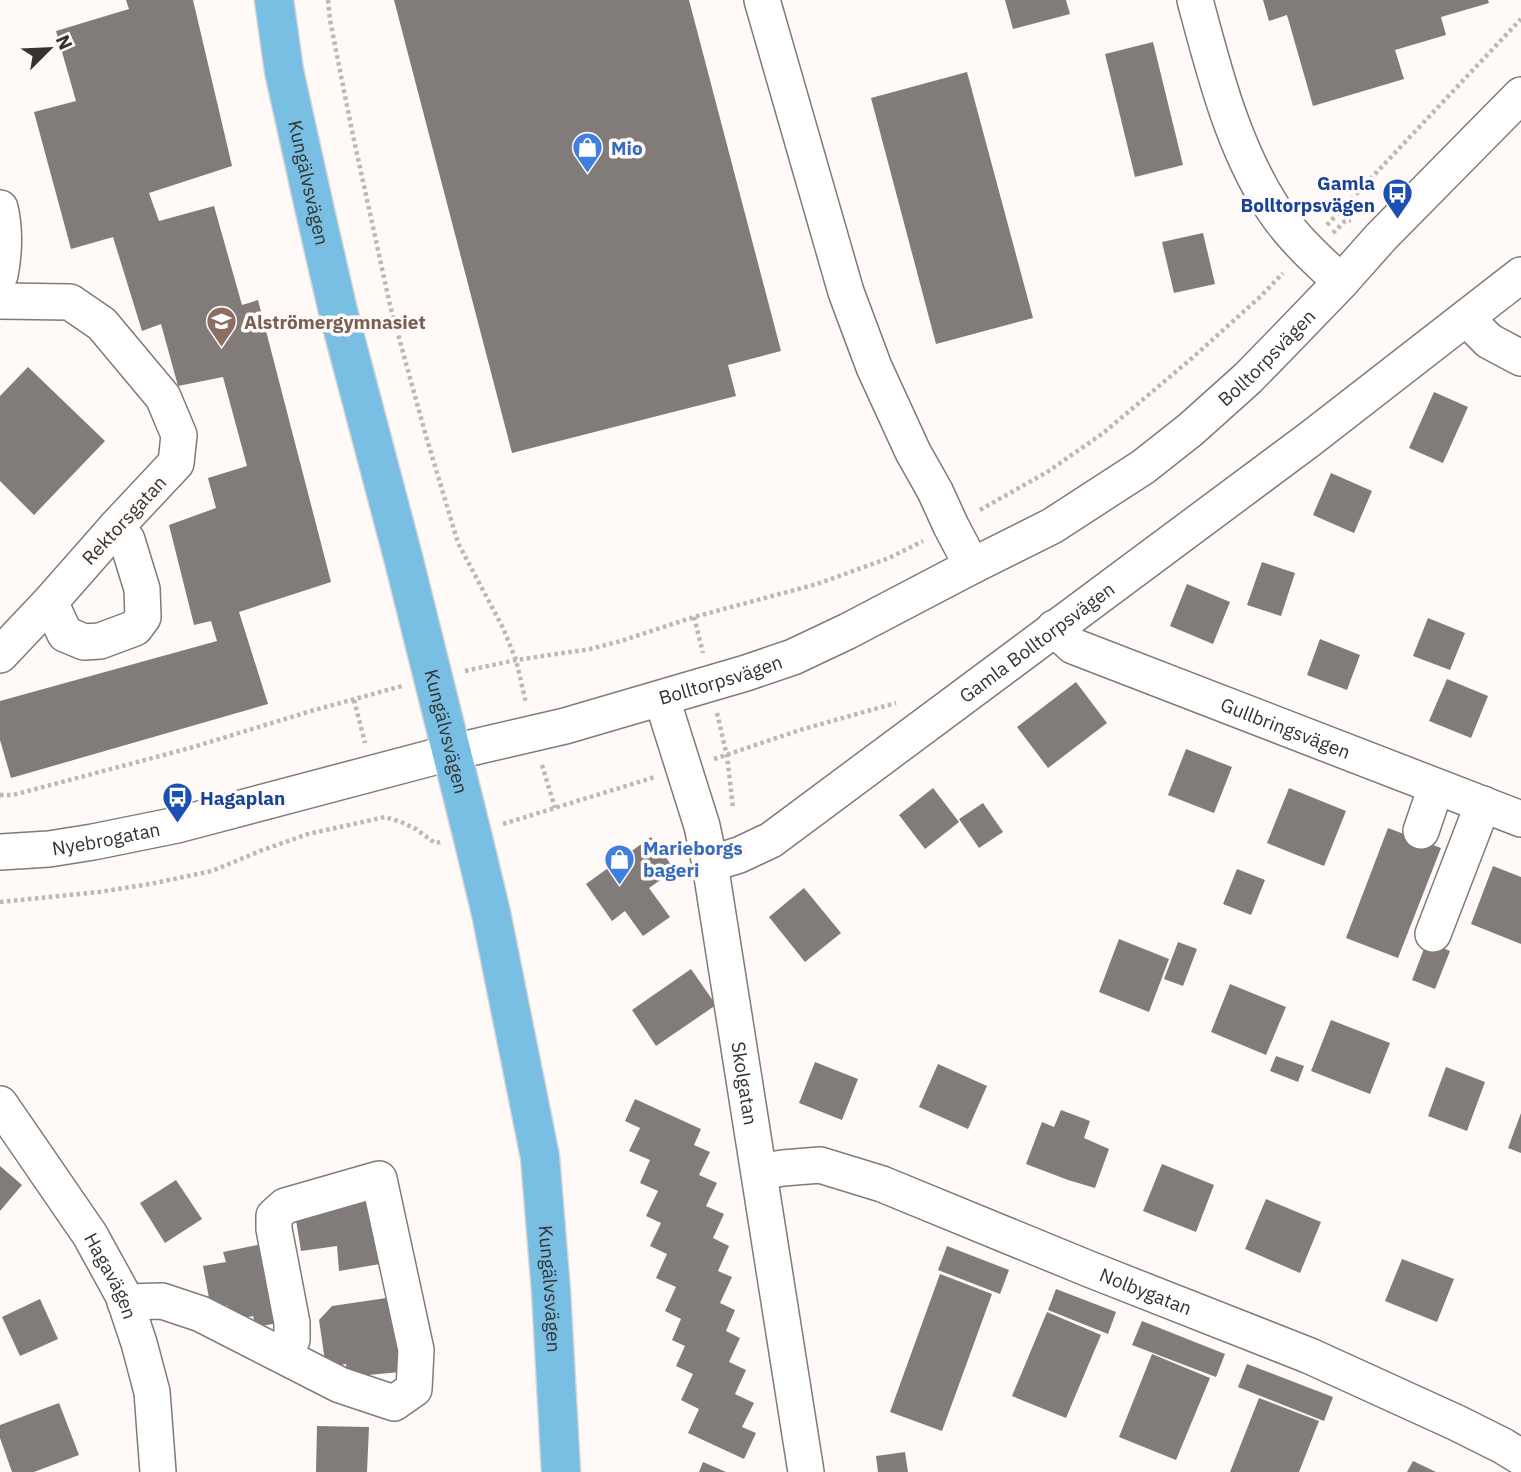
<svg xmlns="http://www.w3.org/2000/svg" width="1521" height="1472" font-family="'IBM Plex Sans',sans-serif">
  <rect width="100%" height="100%" fill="#fff9f7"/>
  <g fill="#817c7a">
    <polygon points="126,0 193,0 232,166 149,193 159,221 214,206 242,305 258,300 331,582 239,612 268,704 11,778 0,740 0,701 217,641 211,621 194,625 169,525 216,508 208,478 247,466 223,377 178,386 161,324 142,331 113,237 71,249 34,112 76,101 56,31 129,9"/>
    <polygon points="394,0 689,0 781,351 728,365 736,396 512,453"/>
    <polygon points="1005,0 1066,0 1070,14 1013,29"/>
    <polygon points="1263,0 1488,0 1489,3 1441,17 1446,35 1395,50 1404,79 1313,106 1287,15 1269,21"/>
    <polygon points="1153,42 1183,165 1135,177 1105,54"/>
    <polygon points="967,72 1033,318 936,344 871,98"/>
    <polygon points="1203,233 1215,284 1174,293 1162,242"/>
    <polygon points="28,367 105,441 34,515 0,481 0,396"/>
    <polygon points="1434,392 1468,407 1443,463 1409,448"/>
    <polygon points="1331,473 1372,491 1354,533 1313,515"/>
    <polygon points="1262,562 1295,573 1281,616 1247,605"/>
    <polygon points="1187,584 1230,602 1213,644 1170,626"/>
    <polygon points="1428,618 1465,633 1450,670 1413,656"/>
    <polygon points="1320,639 1360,655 1347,690 1307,675"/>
    <polygon points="1447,679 1488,696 1471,738 1429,721"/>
    <polygon points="1076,682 1107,723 1048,768 1017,727"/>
    <polygon points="1186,749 1232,767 1214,813 1168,795"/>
    <polygon points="933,788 959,822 925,849 899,815"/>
    <polygon points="1289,788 1346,811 1324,866 1267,843"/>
    <polygon points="983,803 1003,832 979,848 959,819"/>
    <polygon points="1388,828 1441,848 1398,958 1346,938"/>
    <polygon points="651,837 675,870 649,888 670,917 643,936 625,911 612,921 586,884"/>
    <polygon points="1493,866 1521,877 1521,944 1471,924"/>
    <polygon points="1237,869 1265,880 1251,915 1223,904"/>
    <polygon points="804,888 841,933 805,962 769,917"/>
    <polygon points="1119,939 1169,959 1149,1012 1099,992"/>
    <polygon points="1427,941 1450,951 1435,989 1412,980"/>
    <polygon points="1178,942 1197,949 1183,986 1164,979"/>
    <polygon points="691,969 716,1005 656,1046 632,1010"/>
    <polygon points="1230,984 1286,1007 1266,1055 1211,1032"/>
    <polygon points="1331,1020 1390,1043 1370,1094 1311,1071"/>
    <polygon points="1276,1056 1304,1066 1298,1082 1270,1071"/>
    <polygon points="815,1062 858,1079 842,1120 799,1103"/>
    <polygon points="938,1064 987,1086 968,1129 919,1107"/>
    <polygon points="1446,1067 1485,1082 1467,1131 1428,1116"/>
    <polygon points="635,1099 701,1129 694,1145 710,1152 699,1175 717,1183 706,1206 724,1214 713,1238 729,1246 718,1271 732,1277 720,1303 735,1310 726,1331 740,1338 729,1362 746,1370 735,1394 754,1403 742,1427 756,1433 744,1459 688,1433 699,1409 681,1400 693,1374 676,1366 685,1346 672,1340 681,1319 665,1311 676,1287 656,1278 667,1254 650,1246 661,1223 646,1216 658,1191 640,1183 650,1160 629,1151 640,1128 625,1121"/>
    <polygon points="1061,1110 1090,1121 1084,1138 1109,1149 1095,1188 1068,1180 1026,1164 1042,1122 1054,1127"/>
    <polygon points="1521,1113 1521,1153 1508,1148"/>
    <polygon points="1162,1164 1214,1185 1196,1232 1143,1211"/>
    <polygon points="0,1166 22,1185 0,1211"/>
    <polygon points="176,1180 202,1219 165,1243 140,1203"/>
    <polygon points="374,1192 386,1263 339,1271 337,1246 301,1251 294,1208"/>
    <polygon points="1266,1199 1321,1222 1300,1273 1245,1249"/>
    <polygon points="267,1243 278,1323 256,1327 253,1316 230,1321 227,1305 211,1309 203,1266 226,1262 223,1252"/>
    <polygon points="947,1246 1009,1270 1000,1294 938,1270"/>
    <polygon points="1402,1259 1454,1279 1437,1322 1385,1301"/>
    <polygon points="940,1274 992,1294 942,1431 890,1412"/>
    <polygon points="1056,1289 1116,1312 1108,1334 1048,1310"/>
    <polygon points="393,1297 400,1372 347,1377 346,1364 326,1368 319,1320 332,1306"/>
    <polygon points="40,1299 58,1339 20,1356 2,1317"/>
    <polygon points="1047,1312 1101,1335 1066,1418 1012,1396"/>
    <polygon points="1142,1321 1225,1354 1216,1377 1132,1345"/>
    <polygon points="1152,1354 1210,1378 1176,1460 1119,1437"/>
    <polygon points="1247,1364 1333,1397 1324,1421 1238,1387"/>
    <polygon points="1259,1398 1319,1421 1299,1472 1230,1472"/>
    <polygon points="59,1403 79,1455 34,1472 12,1472 0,1438 0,1425"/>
    <polygon points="317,1426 369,1427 367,1472 316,1472"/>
    <polygon points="905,1452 908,1472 878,1472 876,1456"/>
    <polygon points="1413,1461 1436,1472 1407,1472"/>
    <polygon points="703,1462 726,1472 699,1472"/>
  </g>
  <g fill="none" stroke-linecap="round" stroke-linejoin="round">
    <defs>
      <g id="minor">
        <polyline points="762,0 846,292 874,367 913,452 935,491 951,526 972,566"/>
        <path d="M1195,0C1214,71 1232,144 1272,207C1290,235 1316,259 1341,282"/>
        <path d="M0,208C5,229 4,254 0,275"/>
        <polyline points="0,301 70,302 102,324 163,397 179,435 176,463 116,527 50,602 0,655"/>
        <polyline points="1466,318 1489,341 1521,358"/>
        <polyline points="50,602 65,634 84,642 100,641 135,628 143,617 142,589 127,540 116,527"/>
        <path id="s1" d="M1054,628L1073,646L1521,819"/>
        <path id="s2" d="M662,699L702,826L710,864L806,1472"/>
        <polyline points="1421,831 1436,787"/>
        <path id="s3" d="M0,852L49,849L93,842L177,825L453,752L565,726L746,673L793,657L848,631L972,566L1052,526L1143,467L1190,430L1248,378L1287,338L1341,282L1381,237L1521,95"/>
        <path id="s4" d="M710,864L739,855L771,840L1310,439L1521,275"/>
        <polyline points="1433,934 1483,804"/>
        <path id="s5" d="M0,1104L90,1235L123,1295L139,1343L152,1392L158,1472"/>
        <path id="s6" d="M759,1172L783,1168L820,1165L882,1184L1089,1269L1310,1356L1457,1423L1503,1446L1521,1457"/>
        <polyline points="125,1302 162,1301 201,1314 340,1385 394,1403 414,1389 416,1350 379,1179 285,1206 274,1216 274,1229 292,1323 292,1340 283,1356"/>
      </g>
      <g id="major">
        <path id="s7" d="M274,0L284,71L315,211L338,311L403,557L472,834L491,913L540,1157L551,1291L561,1472"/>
      </g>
    </defs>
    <use href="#minor" stroke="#7f7b79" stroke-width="38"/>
    <use href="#major" stroke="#d7d6d6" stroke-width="41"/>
    <g stroke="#bdb8b7" stroke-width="4.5" stroke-dasharray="3.5 3.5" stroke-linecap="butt">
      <polyline points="328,0 330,20 352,131 390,305 426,436 458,543 503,628 516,660 526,703"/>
      <polyline points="1327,225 1521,19"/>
      <polyline points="1333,233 1345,221 1351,220"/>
      <polyline points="980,510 1047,472 1102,434 1191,359 1261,296 1283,273"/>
      <polyline points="694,617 703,653"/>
      <polyline points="465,671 516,660 590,649 621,641 694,617 817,584 889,558 923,541"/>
      <polyline points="354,700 365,743"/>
      <polyline points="717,713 727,756 733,808"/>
      <polyline points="714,759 800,730 896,703"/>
      <polyline points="542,765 555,808"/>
      <polyline points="0,795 13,795 190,748 311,711 402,686"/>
      <polyline points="503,824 655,777"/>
      <polyline points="0,902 99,892 150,884 212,871 260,851 308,834 385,817 401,822 416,829 435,843 441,842"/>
    </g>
    <use href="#minor" stroke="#fff" stroke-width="35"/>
    <use href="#major" stroke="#79bee3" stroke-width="38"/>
  </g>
  <defs>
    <symbol id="shop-pin" viewBox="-11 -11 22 30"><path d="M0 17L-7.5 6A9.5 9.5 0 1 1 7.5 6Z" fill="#3f7fe0" stroke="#fff9f7"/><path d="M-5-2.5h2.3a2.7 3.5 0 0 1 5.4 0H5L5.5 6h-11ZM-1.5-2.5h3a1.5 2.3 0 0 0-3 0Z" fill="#fff"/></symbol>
    <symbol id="bus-pin" viewBox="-11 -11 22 30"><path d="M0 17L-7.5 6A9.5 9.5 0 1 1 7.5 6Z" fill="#1a4fb4" stroke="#fff9f7"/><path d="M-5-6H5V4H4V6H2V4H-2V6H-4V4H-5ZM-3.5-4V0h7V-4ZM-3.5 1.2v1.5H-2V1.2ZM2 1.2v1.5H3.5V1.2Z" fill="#fff"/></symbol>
    <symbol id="school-pin" viewBox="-11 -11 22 30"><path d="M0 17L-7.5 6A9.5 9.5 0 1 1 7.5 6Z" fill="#8d6e63" stroke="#fff9f7"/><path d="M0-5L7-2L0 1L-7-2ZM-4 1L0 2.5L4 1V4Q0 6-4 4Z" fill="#fff"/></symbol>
  </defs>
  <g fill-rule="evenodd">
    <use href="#shop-pin" x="570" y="130" width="35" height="47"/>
    <use href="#bus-pin" x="1380" y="176" width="35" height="47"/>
    <use href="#school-pin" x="204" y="304" width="35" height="47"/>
    <use href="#bus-pin" x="160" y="780" width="35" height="47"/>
    <use href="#shop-pin" x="602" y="842" width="35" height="47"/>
  </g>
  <g text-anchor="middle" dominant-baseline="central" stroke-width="7" stroke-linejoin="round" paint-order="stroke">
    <g font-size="19" font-weight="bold" fill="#366cbe" stroke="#fff9f7" text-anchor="start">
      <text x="611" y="148">Mio</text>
      <text x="643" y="848">Marieborgs<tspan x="643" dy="22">bageri</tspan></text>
    </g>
    <g font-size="19" fill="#353332" stroke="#fff9f7">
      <text stroke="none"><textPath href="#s7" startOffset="186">Kungälvsvägen</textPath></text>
      <text stroke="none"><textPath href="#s3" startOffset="1382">Bolltorpsvägen</textPath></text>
      <text transform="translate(124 520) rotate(-47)">Rektorsgatan</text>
      <text stroke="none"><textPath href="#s4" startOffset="397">Gamla Bolltorpsvägen</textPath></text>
      <text stroke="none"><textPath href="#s3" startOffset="742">Bolltorpsvägen</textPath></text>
      <text stroke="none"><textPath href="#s1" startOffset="254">Gullbringsvägen</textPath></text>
      <text stroke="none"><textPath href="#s7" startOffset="752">Kungälvsvägen</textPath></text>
      <text stroke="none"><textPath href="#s3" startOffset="107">Nyebrogatan</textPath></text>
      <text stroke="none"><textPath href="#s2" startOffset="394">Skolgatan</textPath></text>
      <text stroke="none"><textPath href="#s5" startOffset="205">Hagavägen</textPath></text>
      <text stroke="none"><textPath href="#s7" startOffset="1320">Kungälvsvägen</textPath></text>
      <text stroke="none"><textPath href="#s6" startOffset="411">Nolbygatan</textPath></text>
    </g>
    <g font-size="19" font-weight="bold" fill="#164399" stroke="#fff9f7" text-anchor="end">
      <text x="1375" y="183">Gamla<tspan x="1375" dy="22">Bolltorpsvägen</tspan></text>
      <text x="200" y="798" text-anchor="start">Hagaplan</text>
    </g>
    <g font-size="19" font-weight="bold" fill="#785e54" stroke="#fff9f7" text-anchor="start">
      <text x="244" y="322">Alströmergymnasiet</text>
    </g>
  </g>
  <g transform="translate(49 49) rotate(66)" stroke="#fff9f7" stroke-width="5" paint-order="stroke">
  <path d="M0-5L12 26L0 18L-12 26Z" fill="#353332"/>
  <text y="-10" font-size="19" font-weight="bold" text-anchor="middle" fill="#353332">N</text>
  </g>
</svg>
